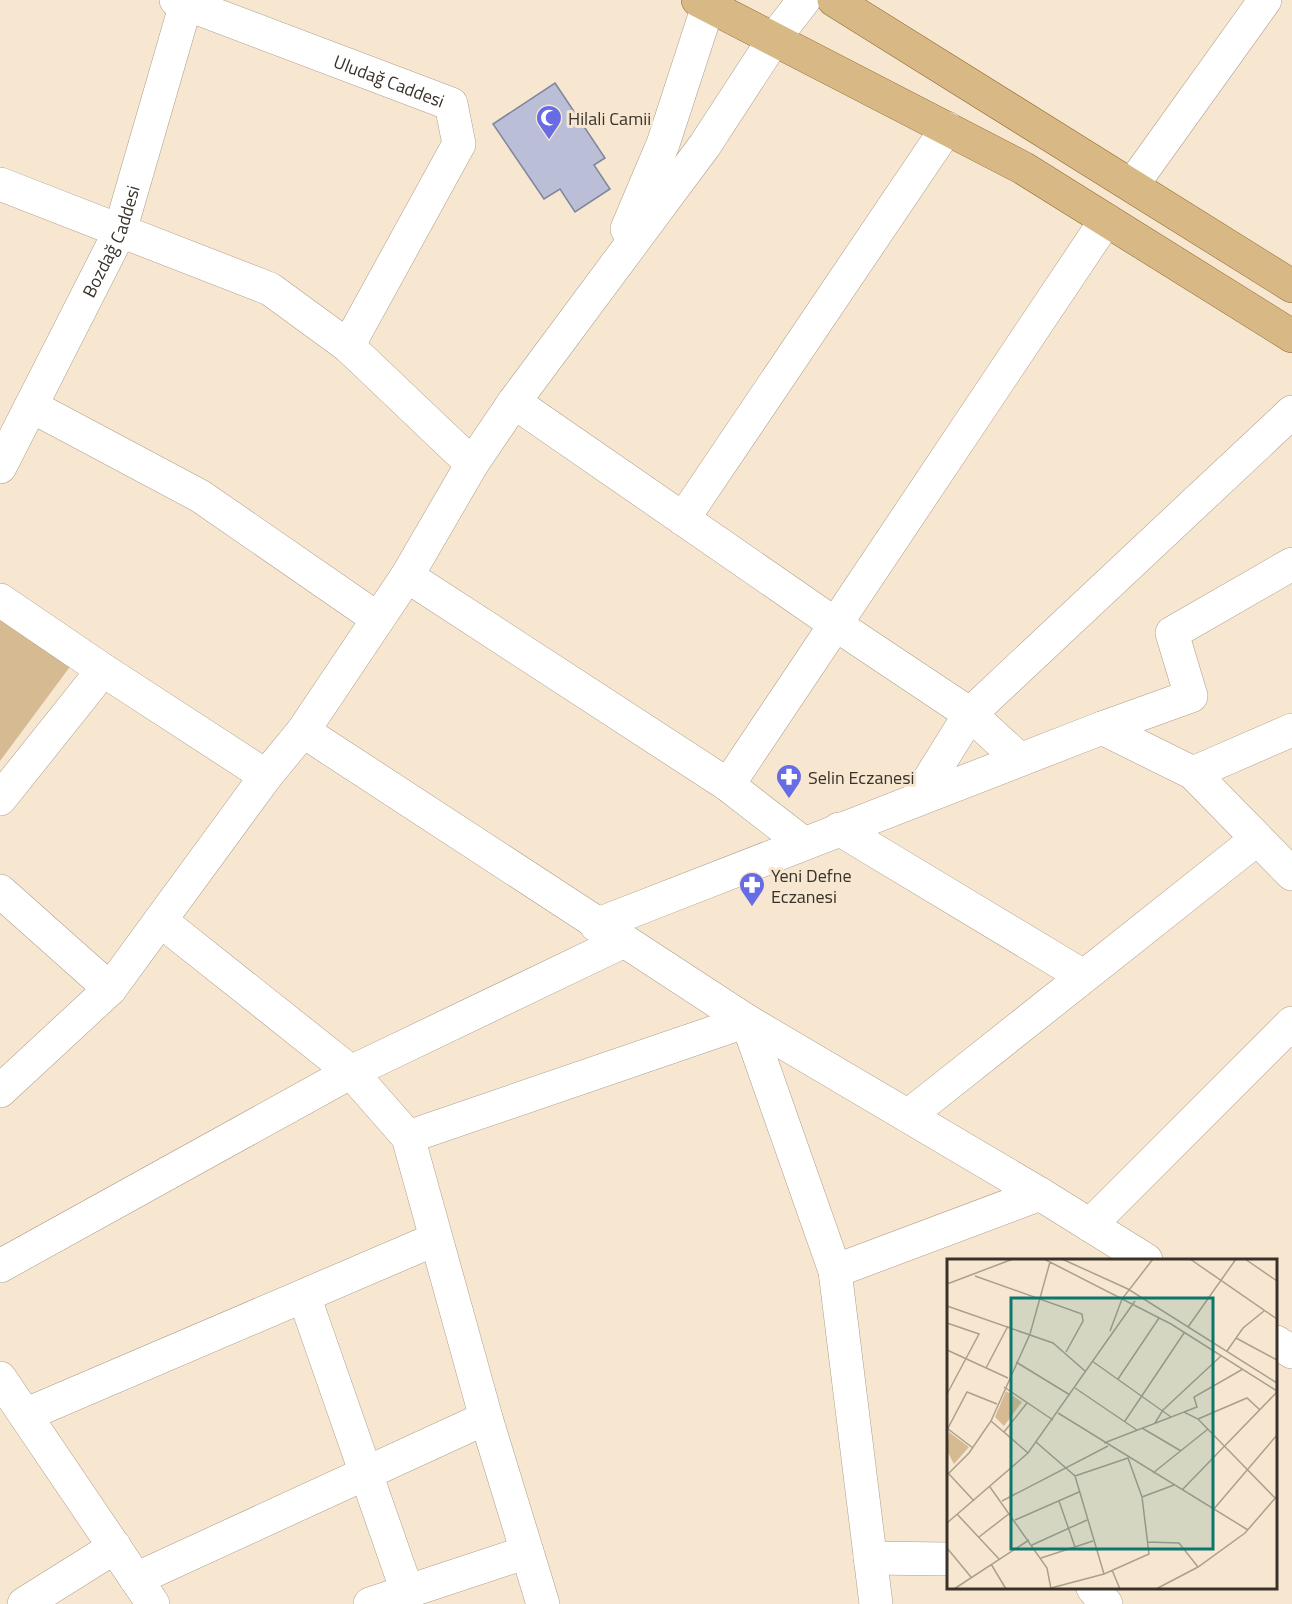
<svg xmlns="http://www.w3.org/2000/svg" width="1292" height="1604" font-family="'Titillium Web',sans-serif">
  <rect width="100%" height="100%" fill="#f7e7d1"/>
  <polygon fill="#d6ba92" points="0,614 72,664 0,761"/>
  <polygon fill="#babed6" stroke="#81859b" stroke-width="1.5" points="555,83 605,158 594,165 610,189 575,212 560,189 544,199 493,124"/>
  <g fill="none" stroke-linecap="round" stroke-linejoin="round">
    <defs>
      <g id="minor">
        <path id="s1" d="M176,0L451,104L459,144L348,346"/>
        <polyline points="0,184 270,289 348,346 472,464"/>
        <polyline points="1133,184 1265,0"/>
        <polyline points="627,229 663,144 710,0"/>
        <polyline points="514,402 835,624 970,714 1019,759"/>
        <polyline points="31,406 200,496 378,619"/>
        <path id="s2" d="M0,467L120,231L187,0"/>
        <polyline points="683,519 947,128"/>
        <polyline points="407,576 728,785 803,843"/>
        <polyline points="0,600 103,670 266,776"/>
        <polyline points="1102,728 1191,696 1172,633 1292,564"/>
        <polyline points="303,731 747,1021 1040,1194 1146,1260"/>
        <polyline points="1193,773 1292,730"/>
        <polyline points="728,785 1106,220"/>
        <polyline points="0,799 103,670"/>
        <polyline points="917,799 970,714 1292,412"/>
        <polyline points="839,829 1083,976"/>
        <polyline points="0,891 110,989"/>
        <polyline points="161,921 351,1072 408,1137 486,1418 543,1604"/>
        <polyline points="596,925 1102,728 1193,773 1292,874"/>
        <polyline points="0,1091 110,989 266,776 303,731 407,576 472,464 514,402 705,145 774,39 804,0"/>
        <polyline points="908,1116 1257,839"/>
        <polyline points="408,1137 747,1021 835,1271 876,1604"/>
        <polyline points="1090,1225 1292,1023"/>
        <polyline points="0,1266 351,1072 622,942"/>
        <polyline points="835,1271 1040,1194"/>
        <polyline points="304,1296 407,1591"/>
        <polyline points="1276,1342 1292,1352"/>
        <polyline points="0,1378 153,1604"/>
        <polyline points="25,1415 436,1239"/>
        <polyline points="870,1558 948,1559"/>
        <polyline points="136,1579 486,1418"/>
        <polyline points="1093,1588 1106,1604"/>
        <polyline points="24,1604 115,1547"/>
        <polyline points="370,1604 527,1552"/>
      </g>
      <g id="major">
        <polyline points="698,0 1023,168 1292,336"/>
        <polyline points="834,0 1292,286"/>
      </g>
    </defs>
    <use href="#minor" stroke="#ad9e8a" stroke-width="34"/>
    <use href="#major" stroke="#8f6b2f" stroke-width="34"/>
    <use href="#minor" stroke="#fff" stroke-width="33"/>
    <use href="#major" stroke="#d8b884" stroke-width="33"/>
  </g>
  <defs>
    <symbol id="mosque-pin" viewBox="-11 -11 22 30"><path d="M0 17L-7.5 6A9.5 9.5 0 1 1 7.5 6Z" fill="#676be4" stroke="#f7e7d1"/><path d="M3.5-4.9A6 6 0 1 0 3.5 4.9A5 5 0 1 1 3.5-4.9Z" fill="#fff"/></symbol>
    <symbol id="pharmacy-pin" viewBox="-11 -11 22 30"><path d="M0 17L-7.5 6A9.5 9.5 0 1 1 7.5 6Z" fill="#676be4" stroke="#f7e7d1"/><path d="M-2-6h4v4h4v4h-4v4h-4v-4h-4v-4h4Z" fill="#fff"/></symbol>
  </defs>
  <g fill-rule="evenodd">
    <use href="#mosque-pin" x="534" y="103" width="30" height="40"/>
    <use href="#pharmacy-pin" x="774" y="762" width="30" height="40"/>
    <use href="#pharmacy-pin" x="737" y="870" width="30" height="40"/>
  </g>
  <g text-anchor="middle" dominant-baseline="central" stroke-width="6" stroke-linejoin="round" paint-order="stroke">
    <g font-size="18" fill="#38322a" stroke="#f7e7d1">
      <text stroke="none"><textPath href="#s1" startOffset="228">Uludağ Caddesi</textPath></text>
      <text stroke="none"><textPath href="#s2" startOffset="252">Bozdağ Caddesi</textPath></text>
    </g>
    <g font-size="18" fill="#38322a" stroke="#f7e7d1" text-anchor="start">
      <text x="568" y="118">Hilali Camii</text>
      <text x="808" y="777">Selin Eczanesi</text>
      <text x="771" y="875">Yeni Defne<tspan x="771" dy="21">Eczanesi</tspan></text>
    </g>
  </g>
  <g transform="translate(947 1259)">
    <rect width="330" height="330" fill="#f7e7d1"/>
    <path d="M59,132L75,143L57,167L48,158ZM2,173L22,188L7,205L0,192Z" fill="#d6ba92"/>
    <path fill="none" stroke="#ab9f8e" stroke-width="1.5" d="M97,0L224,65L330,132M115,0L181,30L330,124M243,0L330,60M298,0L330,22M28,17L135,55L136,62L119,93M0,25L66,0M0,47L106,84L138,112M0,64L32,75L0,135M241,68L289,0M163,72L175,40L206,0M289,79L330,101M0,91L61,119M280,92L296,69L317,52M145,102L224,158M69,103L123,136M39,109L61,67M171,120L212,59M57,128L106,161M128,129L190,171M237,153L250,148L247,138L296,110M111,154L301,271M251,160L300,139L313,151M44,162L81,194M178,162L237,74M208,164L216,151L274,97M195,169L234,192M1,170L26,189M0,171L20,133L50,145M57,173L80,144M89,183L128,217L157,315M157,184L237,153L251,160L328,239M206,214L261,170M2,215L27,242M0,216L22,194L44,162L83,75L103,3M43,228L100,309L104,330M235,231L330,133M195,238L227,226M55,242L161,187M112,242L128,288M266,251L330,176M10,255L52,300M68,261L132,233M0,264L81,194L188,42M32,278L63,254M200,283L232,284L251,308M85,286L140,261M0,289L24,318M94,299L146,282M44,305L59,330M165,311L173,330M104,329L157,315L202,295L195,238L181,199L128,217M7,330L82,281M209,330L251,308L298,274L330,237"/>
    <path fill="#0f766e" fill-opacity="0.15" stroke="#0f766e" stroke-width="3" d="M64,39H266V290H64Z"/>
    <rect width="330" height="330" fill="none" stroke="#38322a" stroke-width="3"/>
  </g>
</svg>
